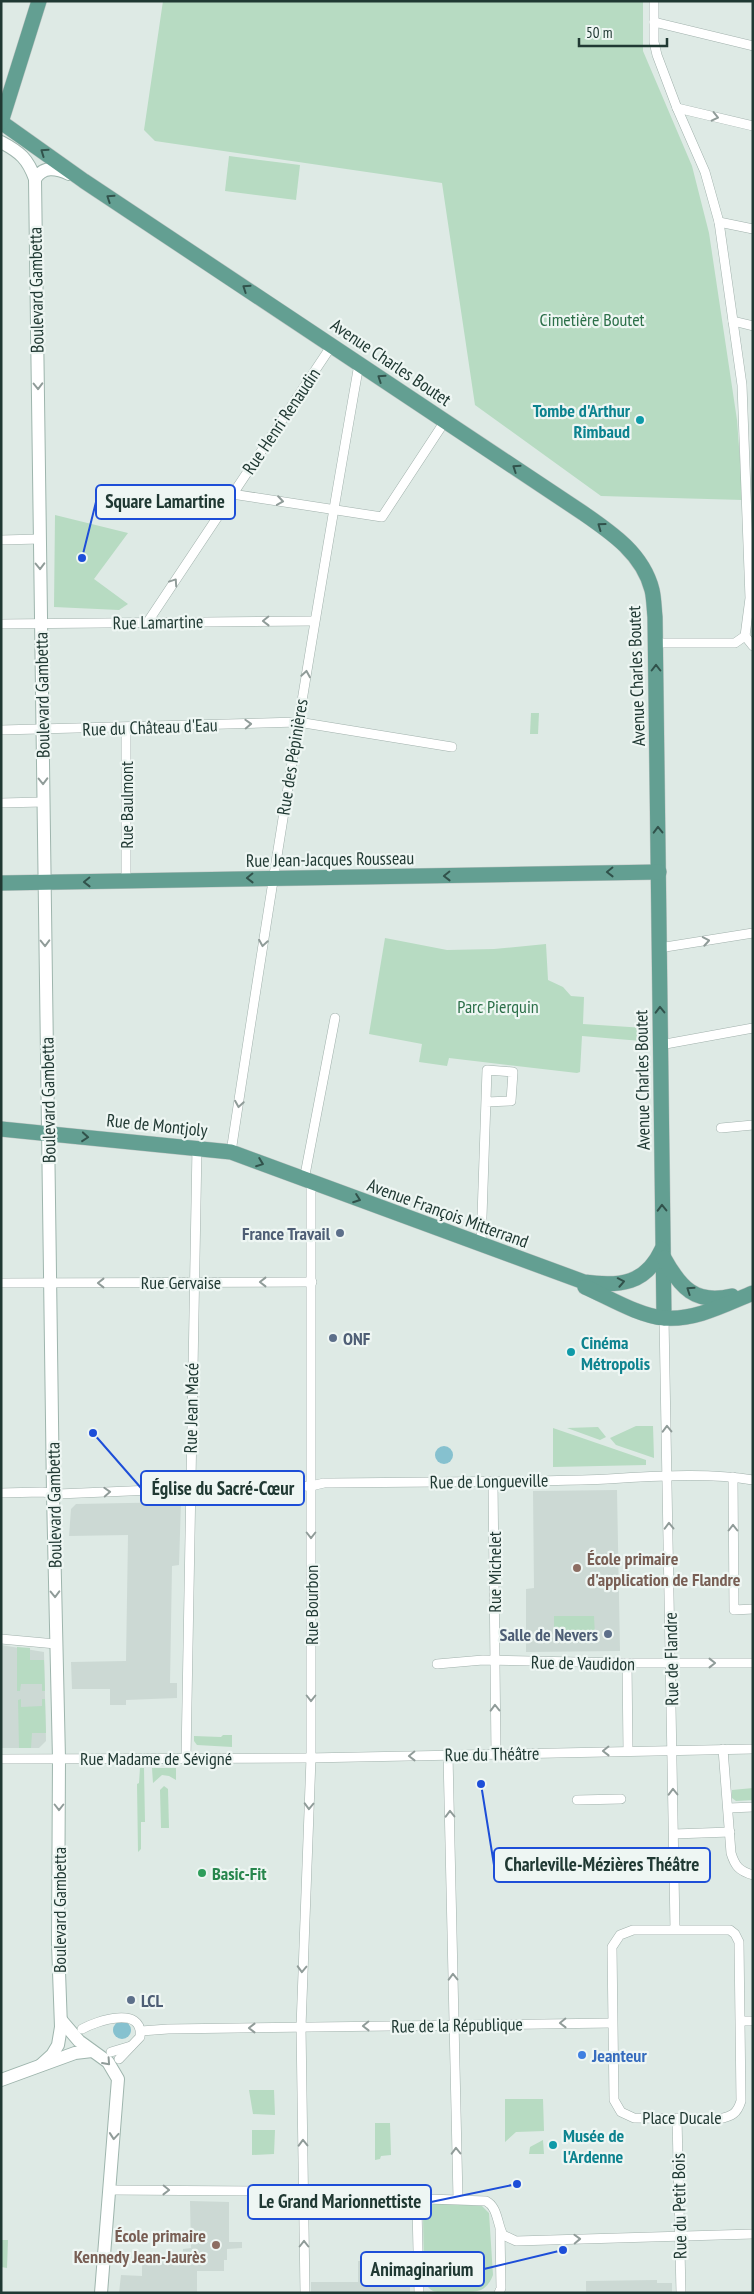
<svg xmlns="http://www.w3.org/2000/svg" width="754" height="2294" viewBox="0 0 754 2294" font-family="'PT Sans Narrow',sans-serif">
	<rect width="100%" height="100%" fill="#deeae5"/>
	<g fill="#ccd9d4">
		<polygon points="617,1490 620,1651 526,1652 526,1589 534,1588 533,1491"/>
		<polygon points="181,1502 179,1565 172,1566 170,1683 177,1683 177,1698 126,1700 126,1705 110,1705 110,1689 72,1689 71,1662 126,1661 128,1535 69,1536 71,1509 76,1504"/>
		<polygon points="1,1645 44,1652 46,1741 39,1748 1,1748"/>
		<polygon points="190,2201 229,2202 229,2242 242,2242 242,2248 227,2249 227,2260 224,2260 224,2271 197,2271 197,2293 119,2293 121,2275 142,2276 142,2261 183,2260 183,2249 191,2248"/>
		<polygon points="358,2261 370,2261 371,2266 395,2268 395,2280 410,2280 410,2293 311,2293 311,2282 358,2282"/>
		<polygon points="657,2280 657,2283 672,2283 672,2293 587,2293 586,2291 586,2281"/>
	</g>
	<g fill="#b7dbc2">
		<polygon points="163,1 643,1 643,51 692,166 709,233 737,420 743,500 601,496 475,405 442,183 155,141 144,130"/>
		<polygon points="229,156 300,165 296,200 225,191"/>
		<polygon points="55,515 128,533 94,579 128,604 119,610 54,607"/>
		<polygon points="531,713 539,713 538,734 530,734"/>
		<polygon points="385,938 447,950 494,949 546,944 548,980 563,987 571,996 584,997 583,1024 645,1028 645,1039 641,1041 582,1036 580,1072 577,1073 449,1058 447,1066 419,1062 422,1044 369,1034"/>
		<polygon points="636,1426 653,1426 654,1458 616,1445 610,1438"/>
		<polygon points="598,1427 606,1437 600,1440 567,1428"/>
		<polygon points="553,1428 646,1460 646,1465 553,1467"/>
		<polygon points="554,1616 594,1616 595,1636 554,1636"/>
		<polygon points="17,1647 30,1648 30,1660 44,1660 45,1691 42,1691 42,1684 21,1684 20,1691 17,1691"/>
		<polygon points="21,1699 21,1707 42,1706 42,1699 45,1699 46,1733 32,1733 31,1748 19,1748 18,1700"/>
		<polygon points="223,1735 232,1735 232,1747 197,1745 194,1741 194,1736 221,1737"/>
		<polygon points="140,1768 144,1768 145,1822 141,1822 141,1849 138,1852 137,1784 139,1783"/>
		<polygon points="152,1768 176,1768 176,1780 169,1776 162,1775 153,1783"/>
		<polygon points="164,1786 168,1789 169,1828 161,1828 160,1790"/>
		<polygon points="753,1788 753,1800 736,1801 732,1798 732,1790"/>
		<polygon points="249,2090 274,2090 275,2115 253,2114"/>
		<polygon points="505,2099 543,2099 544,2131 516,2132 505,2142"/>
		<polygon points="375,2123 390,2123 391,2155 381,2156 380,2159 375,2160"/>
		<polygon points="252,2130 275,2130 274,2154 252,2155"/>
		<polygon points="543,2140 544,2154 529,2154 530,2147"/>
		<path d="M436 2203 482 2206 489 2213 493 2275C491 2281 487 2287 481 2290 474 2293 439 2294 433 2291 427 2288 426 2283 424 2278L423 2214 430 2205Z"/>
		<polygon points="1,2240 8,2240 7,2268 1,2267"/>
	</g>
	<g fill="#86c1cf">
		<circle cx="444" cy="1455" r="9"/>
		<circle cx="122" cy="2030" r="9"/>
	</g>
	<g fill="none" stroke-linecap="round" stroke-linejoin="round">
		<defs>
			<g id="street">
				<polyline points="654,1 654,42 657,55 677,108 705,172 719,222 742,385 750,598 745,636"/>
				<polyline points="654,22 753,46"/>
				<polyline points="677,108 753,126"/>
				<polyline points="719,222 753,229"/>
				<polyline points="733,321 753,326"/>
				<polyline points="232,494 382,517 445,421"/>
				<polyline points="1,540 40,539"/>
				<polyline points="147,623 332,345"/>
				<polyline points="1,624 314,621"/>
				<polyline points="745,636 753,646"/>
				<polyline points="656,643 735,643 745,636"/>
				<polyline points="1,730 298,722 452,747"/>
				<polyline points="1,803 43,802"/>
				<polyline points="126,881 126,728"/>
				<polyline points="659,948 753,933"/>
				<polyline points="660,1045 753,1028"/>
				<polyline points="721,1128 753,1125"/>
				<path d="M231 1152C271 889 313 626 359 364"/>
				<polyline points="304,1180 335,1018"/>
				<polyline points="481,1246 487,1070 513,1072 511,1101 486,1102"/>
				<polyline points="1,1283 312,1282"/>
				<polyline points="664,1318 675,1929"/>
				<polyline points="733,1477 734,1610 753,1609"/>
				<polyline points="493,1482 496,1754"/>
				<path d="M1 1493 42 1492 58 1494 176 1489 311 1486 324 1483C410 1482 496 1482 582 1480 636 1478 700 1471 753 1480"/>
				<polyline points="1,1639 56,1644"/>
				<polyline points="627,1663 628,1751"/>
				<polyline points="437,1664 483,1660 622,1663 753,1663"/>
				<path d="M723 1749 731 1853C735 1866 739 1871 753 1875"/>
				<polyline points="448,1755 458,2199"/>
				<polyline points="186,1758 197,1147"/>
				<polyline points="1,1759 308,1758 753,1749"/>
				<polyline points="577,1800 621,1799"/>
				<polyline points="729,1808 753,1807"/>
				<polyline points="674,1834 730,1832"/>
				<path d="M633 1930H730L735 1934 739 1942 741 2101C737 2114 732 2116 719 2119L634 2118 621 2112 614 2100 612 1947 620 1935Z"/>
				<polyline points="741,2021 753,2021"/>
				<path d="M82 2029C96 2021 144 2005 140 2037L119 2059"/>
				<polyline points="141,2031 168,2029 612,2023"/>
				<polyline points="111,2052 131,2046"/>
				<polyline points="677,2118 681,2293"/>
				<path d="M109 2190 412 2192 428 2199 486 2201C498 2207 497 2224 503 2235L516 2241 753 2234"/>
				<polyline points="305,2293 301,2027 311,1758 311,1182"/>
				<polyline points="419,2293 417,2208 423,2196"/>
				<polyline points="499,2293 501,2288 500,2230"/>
			</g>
			<g id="secondary">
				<path d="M1 142C20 152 28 159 35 179L53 1493 59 1759 58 1944 61 2027 58 2045 52 2055 41 2065"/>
				<path d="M35 179C43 166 56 168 69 174"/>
				<polyline points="61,2020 79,2041 108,2062 118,2079 101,2293"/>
				<polyline points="1,2080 75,2053 92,2051"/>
			</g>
			<g id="primary">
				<path d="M1 122 84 181 583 513C612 533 643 554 652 590 654 598 654 608 655 617L664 1318"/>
				<polyline points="1,122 39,1"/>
				<polyline points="1,883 659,872"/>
				<path d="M1 1129 231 1152 584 1282C620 1287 646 1284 662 1249"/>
				<path d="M664 1258C680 1287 695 1305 732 1296"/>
				<path d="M585 1287C608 1297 639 1316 664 1318 694 1321 726 1304 753 1293"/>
			</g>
		</defs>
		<use href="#street" stroke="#a1b1ac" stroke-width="10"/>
		<use href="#secondary" stroke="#9eb5ad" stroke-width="14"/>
		<use href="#primary" stroke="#bcc4c2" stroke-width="16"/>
		<use href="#street" stroke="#fff" stroke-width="9"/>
		<use href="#secondary" stroke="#fff" stroke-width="12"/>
		<use href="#primary" stroke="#639f92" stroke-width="15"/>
	</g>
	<defs><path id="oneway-chevron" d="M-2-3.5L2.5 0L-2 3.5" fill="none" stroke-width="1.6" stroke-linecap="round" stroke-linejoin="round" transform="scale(1.25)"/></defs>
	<g stroke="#909c99">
		<use href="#oneway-chevron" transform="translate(715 117) rotate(13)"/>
		<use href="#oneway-chevron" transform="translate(38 386) rotate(89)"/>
		<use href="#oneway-chevron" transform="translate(280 501) rotate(8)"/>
		<use href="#oneway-chevron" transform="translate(40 566) rotate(89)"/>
		<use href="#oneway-chevron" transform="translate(174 582) rotate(-56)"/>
		<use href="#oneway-chevron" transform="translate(266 621) rotate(179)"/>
		<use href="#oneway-chevron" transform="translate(306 674) rotate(-81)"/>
		<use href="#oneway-chevron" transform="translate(248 724) rotate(-2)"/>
		<use href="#oneway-chevron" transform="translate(43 781) rotate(89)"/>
		<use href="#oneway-chevron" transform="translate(706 941) rotate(-10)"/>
		<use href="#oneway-chevron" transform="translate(45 943) rotate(89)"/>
		<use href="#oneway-chevron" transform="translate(263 943) rotate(99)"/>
		<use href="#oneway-chevron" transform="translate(239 1104) rotate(99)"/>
		<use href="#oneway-chevron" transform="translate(263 1282) rotate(180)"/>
		<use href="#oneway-chevron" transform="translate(101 1283) rotate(180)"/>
		<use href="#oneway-chevron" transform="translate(667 1429) rotate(-91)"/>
		<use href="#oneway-chevron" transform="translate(107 1492) rotate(-3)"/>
		<use href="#oneway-chevron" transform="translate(669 1526) rotate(-91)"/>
		<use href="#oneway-chevron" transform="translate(733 1528) rotate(-90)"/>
		<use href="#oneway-chevron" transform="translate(311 1535) rotate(90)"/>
		<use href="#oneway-chevron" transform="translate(55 1594) rotate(89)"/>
		<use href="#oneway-chevron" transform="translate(712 1663)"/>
		<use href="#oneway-chevron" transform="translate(311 1698) rotate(90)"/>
		<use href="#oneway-chevron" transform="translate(495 1708) rotate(-91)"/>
		<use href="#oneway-chevron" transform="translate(606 1751) rotate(179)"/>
		<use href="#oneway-chevron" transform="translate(412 1756) rotate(179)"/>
		<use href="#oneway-chevron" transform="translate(673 1792) rotate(-91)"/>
		<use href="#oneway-chevron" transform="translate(309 1806) rotate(92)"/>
		<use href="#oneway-chevron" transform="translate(59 1807) rotate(90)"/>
		<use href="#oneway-chevron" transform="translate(450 1814) rotate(-91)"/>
		<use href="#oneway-chevron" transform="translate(302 1969) rotate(92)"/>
		<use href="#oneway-chevron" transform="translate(453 1977) rotate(-91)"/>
		<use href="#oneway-chevron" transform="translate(563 2023) rotate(179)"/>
		<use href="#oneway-chevron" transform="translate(366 2026) rotate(179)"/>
		<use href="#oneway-chevron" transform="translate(252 2028) rotate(180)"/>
		<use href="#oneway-chevron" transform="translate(107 2062) rotate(48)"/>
		<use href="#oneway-chevron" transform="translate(114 2136) rotate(95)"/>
		<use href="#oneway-chevron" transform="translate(303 2143) rotate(-91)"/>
		<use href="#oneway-chevron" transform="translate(456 2151) rotate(-91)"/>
		<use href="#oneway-chevron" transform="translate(166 2190) rotate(1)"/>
		<use href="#oneway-chevron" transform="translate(577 2239) rotate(-2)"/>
		<use href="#oneway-chevron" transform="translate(304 2244) rotate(-90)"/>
	</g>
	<g stroke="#31524b">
		<use href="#oneway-chevron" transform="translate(44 152) rotate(-145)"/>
		<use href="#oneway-chevron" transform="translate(110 198) rotate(-146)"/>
		<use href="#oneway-chevron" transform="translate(246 288) rotate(-146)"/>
		<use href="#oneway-chevron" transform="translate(381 378) rotate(-146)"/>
		<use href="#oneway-chevron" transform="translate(516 468) rotate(-146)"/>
		<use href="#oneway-chevron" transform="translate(601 526) rotate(-144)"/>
		<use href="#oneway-chevron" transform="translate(656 668) rotate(-90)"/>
		<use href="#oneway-chevron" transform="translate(658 830) rotate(-91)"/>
		<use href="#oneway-chevron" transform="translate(610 872) rotate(179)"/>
		<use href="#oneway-chevron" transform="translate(447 876) rotate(179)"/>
		<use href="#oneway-chevron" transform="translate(250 878) rotate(179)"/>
		<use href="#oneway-chevron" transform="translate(87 882) rotate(179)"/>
		<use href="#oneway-chevron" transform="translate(660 1010) rotate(-91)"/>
		<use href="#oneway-chevron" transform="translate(85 1137) rotate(5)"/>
		<use href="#oneway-chevron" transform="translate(260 1163) rotate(21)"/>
		<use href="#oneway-chevron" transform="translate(357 1199) rotate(20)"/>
		<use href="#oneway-chevron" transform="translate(662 1208) rotate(-91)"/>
		<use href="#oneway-chevron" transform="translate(621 1282) rotate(-11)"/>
		<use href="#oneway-chevron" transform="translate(690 1290) rotate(-146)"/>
	</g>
	<g fill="#0f9aa8" stroke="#eef6f3" stroke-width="2">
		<circle cx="640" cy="420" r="5"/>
		<circle cx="571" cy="1352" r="5"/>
		<circle cx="553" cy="2145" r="5"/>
	</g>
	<g fill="#5c6f8a" stroke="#eef6f3" stroke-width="2">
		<circle cx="340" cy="1233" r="5"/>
		<circle cx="333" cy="1338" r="5"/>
		<circle cx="608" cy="1634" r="5"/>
		<circle cx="131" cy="2000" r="5"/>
	</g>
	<g fill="#8d6e63" stroke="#eef6f3" stroke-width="2">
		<circle cx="577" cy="1568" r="5"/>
		<circle cx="216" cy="2245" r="5"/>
	</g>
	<circle fill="#2e9e5b" stroke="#eef6f3" stroke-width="2" cx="202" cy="1873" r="5"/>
	<circle fill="#3f7fe0" stroke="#eef6f3" stroke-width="2" cx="582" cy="2055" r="5"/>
	<g text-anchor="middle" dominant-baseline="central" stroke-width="4.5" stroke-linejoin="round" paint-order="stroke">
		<g font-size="18" fill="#203933" stroke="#eef6f3">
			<text transform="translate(36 290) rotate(-91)">Boulevard Gambetta</text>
			<text transform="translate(391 362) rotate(34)">Avenue Charles Boutet</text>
			<text transform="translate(281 421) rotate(-56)">Rue Henri Renaudin</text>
			<text transform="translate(158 622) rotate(-1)">Rue Lamartine</text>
			<text transform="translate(636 676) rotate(-92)">Avenue Charles Boutet</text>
			<text transform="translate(42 695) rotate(-91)">Boulevard Gambetta</text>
			<text transform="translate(150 727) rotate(-2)">Rue du Château d'Eau</text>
			<text transform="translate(292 757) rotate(-81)">Rue des Pépinières</text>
			<text transform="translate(126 805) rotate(-90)">Rue Baulmont</text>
			<text transform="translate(330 859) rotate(-1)">Rue Jean-Jacques Rousseau</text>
			<text transform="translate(642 1080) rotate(-91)">Avenue Charles Boutet</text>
			<text transform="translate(48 1100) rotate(-91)">Boulevard Gambetta</text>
			<text transform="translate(157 1125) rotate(6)">Rue de Montjoly</text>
			<text transform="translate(448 1213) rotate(20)">Avenue François Mitterrand</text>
			<text x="181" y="1282">Rue Gervaise</text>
			<text transform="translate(191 1408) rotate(-89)">Rue Jean Macé</text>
			<text transform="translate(489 1481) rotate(-1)">Rue de Longueville</text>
			<text transform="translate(54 1505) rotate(-91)">Boulevard Gambetta</text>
			<text transform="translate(494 1572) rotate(-90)">Rue Michelet</text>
			<text transform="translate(311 1605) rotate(-90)">Rue Bourbon</text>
			<text transform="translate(671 1659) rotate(-91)">Rue de Flandre</text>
			<text transform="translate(583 1663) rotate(1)">Rue de Vaudidon</text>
			<text transform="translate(492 1754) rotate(-1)">Rue du Théâtre</text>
			<text x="156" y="1758">Rue Madame de Sévigné</text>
			<text transform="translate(59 1910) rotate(-90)">Boulevard Gambetta</text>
			<text transform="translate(457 2025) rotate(-1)">Rue de la République</text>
			<text x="682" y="2117">Place Ducale</text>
			<text transform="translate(679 2206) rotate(-91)">Rue du Petit Bois</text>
		</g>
		<g font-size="18" fill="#2b6f48" stroke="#eef6f3">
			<text x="592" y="319">Cimetière Boutet</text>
			<text x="498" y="1006">Parc Pierquin</text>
		</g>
		<g font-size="18" font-weight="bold" fill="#0d838f" stroke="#eef6f3" text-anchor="start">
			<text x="630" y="410" text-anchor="end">Tombe d'Arthur<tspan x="630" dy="21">Rimbaud</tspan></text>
			<text x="581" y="1342">Cinéma<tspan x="581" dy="21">Métropolis</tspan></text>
			<text x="563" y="2135">Musée de<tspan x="563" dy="21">l'Ardenne</tspan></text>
		</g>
		<g font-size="18" font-weight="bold" fill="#4e5e75" stroke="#eef6f3" text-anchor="end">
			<text x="330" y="1233">France Travail</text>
			<text x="343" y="1338" text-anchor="start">ONF</text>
			<text x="598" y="1634">Salle de Nevers</text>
			<text x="141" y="2000" text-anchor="start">LCL</text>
		</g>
		<g font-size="18" font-weight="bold" fill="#785e54" stroke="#eef6f3" text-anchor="start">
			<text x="587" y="1558">École primaire<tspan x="587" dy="21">d'application de Flandre</tspan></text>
			<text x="206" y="2235" text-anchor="end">École primaire<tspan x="206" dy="21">Kennedy Jean-Jaurès</tspan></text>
		</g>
		<g font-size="18" font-weight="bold" fill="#27864d" stroke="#eef6f3" text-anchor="start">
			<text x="212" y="1873">Basic-Fit</text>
		</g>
		<g font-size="18" font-weight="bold" fill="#366cbe" stroke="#eef6f3" text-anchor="start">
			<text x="592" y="2055">Jeanteur</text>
		</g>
	</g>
	<path fill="none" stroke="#1d4ed8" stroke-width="2" d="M82 558L96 502M93 1433L141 1488M481 1784L494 1865M517 2184L431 2202M563 2250L484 2269"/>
	<g fill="#1d4ed8" stroke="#eef6f3" stroke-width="2">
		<circle cx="82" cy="558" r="5"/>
		<circle cx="93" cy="1433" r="5"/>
		<circle cx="481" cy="1784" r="5"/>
		<circle cx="517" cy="2184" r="5"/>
		<circle cx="563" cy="2250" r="5"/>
	</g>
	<g fill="#eef6f3" stroke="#1d4ed8" stroke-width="2">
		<rect x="96" y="485" width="139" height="34" rx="5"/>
		<rect x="141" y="1471" width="163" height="34" rx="5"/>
		<rect x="494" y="1848" width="216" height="34" rx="5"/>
		<rect x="248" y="2185" width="183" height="34" rx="5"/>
		<rect x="361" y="2252" width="123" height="34" rx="5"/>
	</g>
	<g font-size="19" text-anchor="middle" font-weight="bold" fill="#203933">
		<text x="165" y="508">Square Lamartine</text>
		<text x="223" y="1495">Église du Sacré-Cœur</text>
		<text x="602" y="1871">Charleville-Mézières Théâtre</text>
		<text x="340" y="2208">Le Grand Marionnettiste</text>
		<text x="422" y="2276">Animaginarium</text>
	</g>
	<rect width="754" height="2294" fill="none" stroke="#203933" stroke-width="5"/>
	<path d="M579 38v8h88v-8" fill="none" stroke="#203933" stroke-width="2.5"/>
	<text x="586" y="38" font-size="15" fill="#203933" stroke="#eef6f3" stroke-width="4" paint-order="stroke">50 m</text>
</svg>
